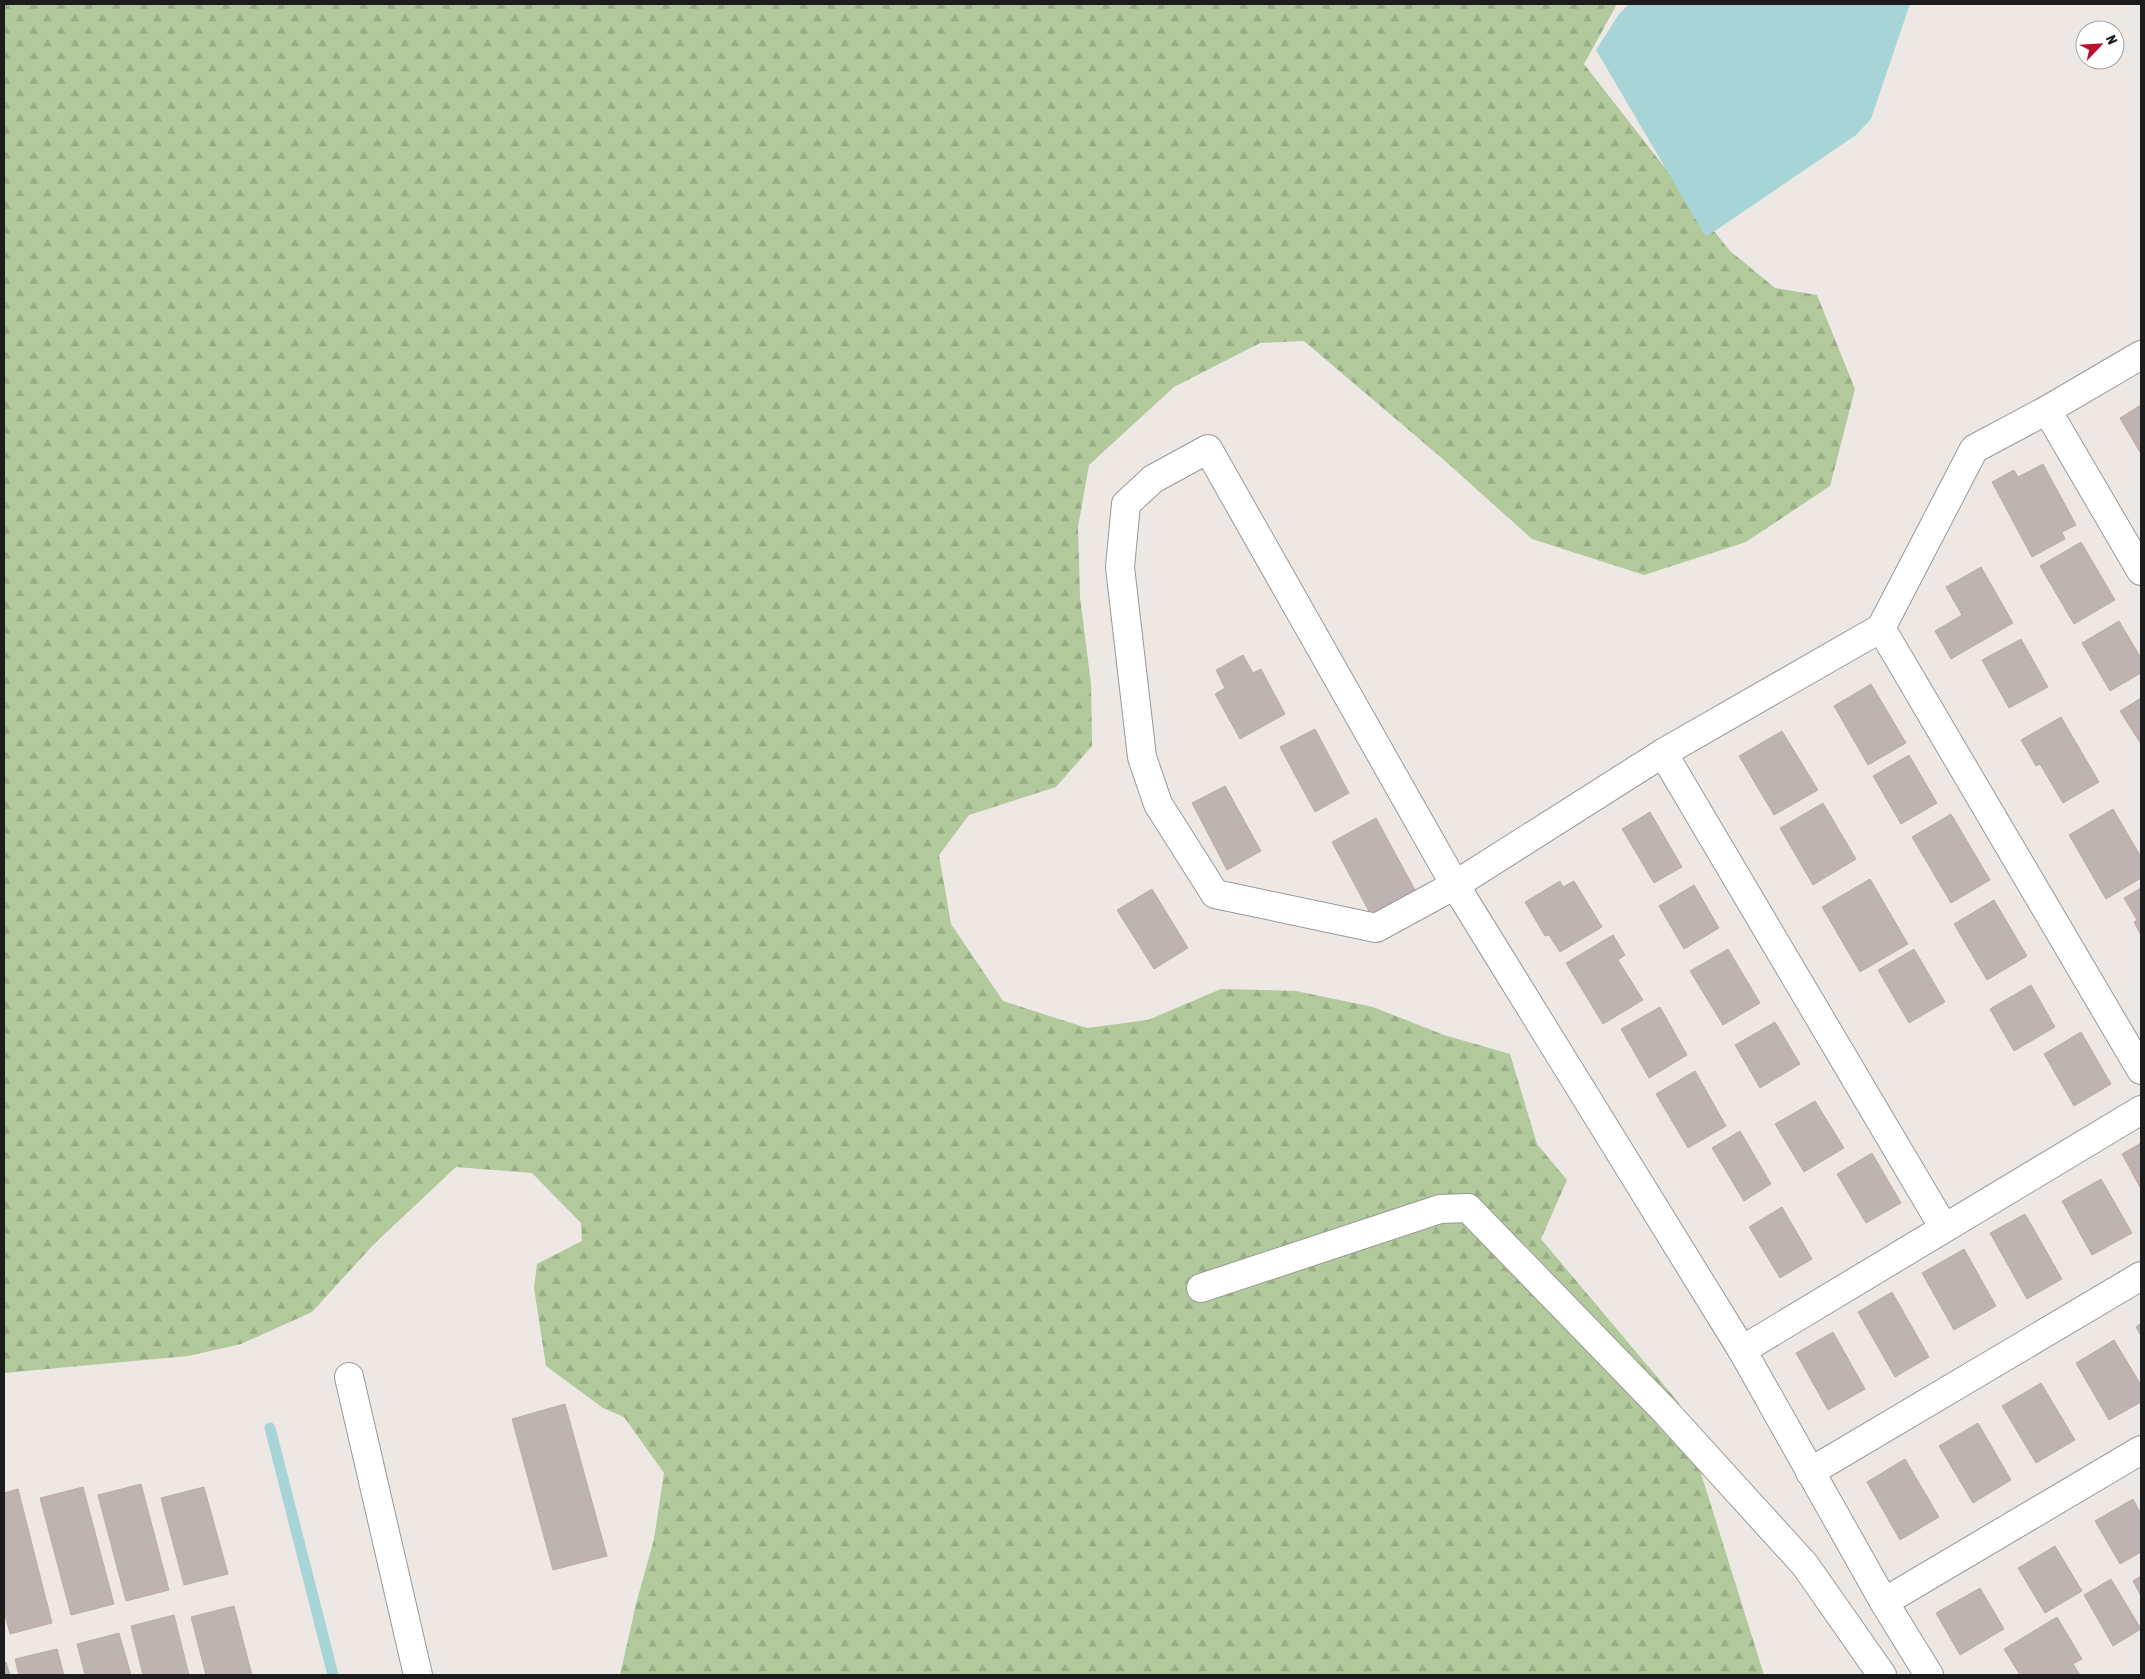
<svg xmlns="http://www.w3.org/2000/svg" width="2145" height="1679" viewBox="0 0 2145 1679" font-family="'Asap Condensed',sans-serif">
	<defs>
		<pattern id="forest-firs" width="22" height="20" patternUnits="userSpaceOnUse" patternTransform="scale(1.25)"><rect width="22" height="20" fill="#b1c99b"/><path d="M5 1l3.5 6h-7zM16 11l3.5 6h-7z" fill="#98ac85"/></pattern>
	</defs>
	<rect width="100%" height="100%" fill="#ede8e3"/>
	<polygon fill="url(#forest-firs)" points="4,4 1617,4 1584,64 1729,250 1775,288 1817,295 1855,389 1830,486 1746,542 1644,575 1532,539 1444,460 1304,341 1260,343 1174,387 1089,465 1078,527 1080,597 1091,684 1092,746 1056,787 969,815 939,855 951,924 1003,1001 1087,1028 1148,1020 1221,989 1296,991 1373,1007 1444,1035 1510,1054 1537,1144 1567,1180 1541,1239 1679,1403 1764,1675 620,1675 636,1604 654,1539 664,1473 624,1417 603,1408 546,1366 534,1288 537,1264 582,1241 581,1223 532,1173 456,1167 375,1243 312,1312 241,1344 188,1356 4,1373"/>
	<polygon fill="#a7d5d7" points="1629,4 1910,4 1871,119 1856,135 1706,237 1596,50 1619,14"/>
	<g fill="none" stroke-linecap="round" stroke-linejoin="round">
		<polyline stroke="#a7d5d7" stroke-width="11" points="270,1428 333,1675"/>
	</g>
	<g fill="#bdb3b0" stroke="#bdaca7">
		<polygon points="2141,405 2141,454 2120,418"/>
		<polygon points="2043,464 2076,525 2062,532 2065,539 2032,557 1992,482 2014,470 2018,477"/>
		<polygon points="2081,542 2115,600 2074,624 2040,566"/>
		<polygon points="1981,567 2013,623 1951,659 1935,631 1962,615 1946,587"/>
		<polygon points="2119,621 2141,658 2141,673 2110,691 2082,643"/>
		<polygon points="2021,639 2048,687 2009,708 1982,660"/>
		<polygon points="1243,655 1253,673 1261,669 1285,714 1240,739 1215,694 1225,688 1216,670"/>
		<polygon points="1871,684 1906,743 1868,765 1834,706"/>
		<polygon points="2141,698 2141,744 2120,711"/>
		<polygon points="2061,717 2099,782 2063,803 2040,764 2036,766 2021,740"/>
		<polygon points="1315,729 1349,793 1315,812 1280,747"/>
		<polygon points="1782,731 1818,790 1774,815 1739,756"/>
		<polygon points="1909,755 1937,803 1901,824 1873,776"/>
		<polygon points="1225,786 1261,851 1227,870 1192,803"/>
		<polygon points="1823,803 1856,859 1813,885 1780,828"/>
		<polygon points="2113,809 2141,857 2141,878 2106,899 2069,835"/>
		<polygon points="1650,812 1682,867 1654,883 1622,829"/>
		<polygon points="1951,814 1990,880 1951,903 1912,837"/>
		<polygon points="1376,818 1415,890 1371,915 1332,842"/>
		<polygon points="1870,879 1908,944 1860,972 1822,907"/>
		<polygon points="1560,881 1563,887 1574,881 1602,927 1560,952 1549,935 1545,936 1525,902"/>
		<polygon points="1694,885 1719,928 1684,949 1659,906"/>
		<polygon points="2141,888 2141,935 2134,922 2137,920 2124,898"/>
		<polygon points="1152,889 1188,948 1154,969 1117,910"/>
		<polygon points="1994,900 2027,956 1987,980 1954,924"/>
		<polygon points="1613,935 1625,955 1618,960 1643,1000 1603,1024 1566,963"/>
		<polygon points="1728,949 1760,1003 1723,1025 1690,971"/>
		<polygon points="1914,949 1945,1002 1909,1023 1878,970"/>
		<polygon points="2031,985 2055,1027 2014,1051 1990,1009"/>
		<polygon points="1660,1007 1687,1055 1649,1078 1621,1029"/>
		<polygon points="1775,1022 1800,1064 1760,1088 1735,1045"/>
		<polygon points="2081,1032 2111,1084 2074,1106 2044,1054"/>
		<polygon points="1695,1071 1726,1126 1688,1148 1656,1094"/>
		<polygon points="1815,1101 1844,1148 1804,1172 1775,1124"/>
		<polygon points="1740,1131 1771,1184 1744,1201 1712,1148"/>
		<polygon points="2141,1143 2141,1189 2122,1154"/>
		<polygon points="1872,1153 1901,1203 1866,1223 1837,1174"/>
		<polygon points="2101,1179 2132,1233 2092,1255 2062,1201"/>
		<polygon points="1782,1207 1812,1259 1780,1278 1749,1227"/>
		<polygon points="2025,1214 2062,1279 2027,1299 1990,1233"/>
		<polygon points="1964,1249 1996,1306 1954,1330 1922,1273"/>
		<polygon points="1892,1292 1929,1357 1895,1377 1858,1312"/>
		<polygon points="2141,1323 2141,1336 2136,1327"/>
		<polygon points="1833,1332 1865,1389 1828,1410 1796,1353"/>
		<polygon points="2114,1340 2141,1385 2141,1402 2109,1420 2076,1363"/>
		<polygon points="2041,1383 2075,1440 2036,1463 2002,1406"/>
		<polygon points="565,1404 607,1556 553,1570 512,1419"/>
		<polygon points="1978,1423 2011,1480 1973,1503 1939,1446"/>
		<polygon points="1905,1459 1939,1517 1900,1540 1867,1482"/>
		<polygon points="141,1484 169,1590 126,1601 98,1495"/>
		<polygon points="83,1487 114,1604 71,1615 40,1498"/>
		<polygon points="204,1487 228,1574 184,1585 161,1498"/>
		<polygon points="18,1489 52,1623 10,1634 4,1611 4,1493"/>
		<polygon points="2133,1499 2141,1514 2141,1552 2120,1564 2095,1521"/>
		<polygon points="2055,1546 2082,1591 2045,1613 2018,1568"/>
		<polygon points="2141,1576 2141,1596 2133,1581"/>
		<polygon points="2111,1579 2141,1629 2113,1646 2084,1595"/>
		<polygon points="1980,1588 2004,1629 1960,1655 1936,1613"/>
		<polygon points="234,1606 252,1675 206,1675 191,1617"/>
		<polygon points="174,1615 189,1675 143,1675 131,1626"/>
		<polygon points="2057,1617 2082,1659 2073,1664 2080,1675 2020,1675 2004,1649"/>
		<polygon points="119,1633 131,1675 85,1675 77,1644"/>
		<polygon points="57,1649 64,1675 19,1675 15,1659"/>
		<polygon points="6,1662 10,1675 4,1675 4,1663"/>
	</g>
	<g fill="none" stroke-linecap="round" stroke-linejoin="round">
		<defs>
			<g id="minor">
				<polyline points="2141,355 2047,410 2141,571"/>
				<polyline points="1881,628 2141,1070"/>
				<polyline points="1663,753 1944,1228"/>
				<polyline points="1201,1288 1440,1209 1468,1208 1665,1411 1805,1565 1882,1675"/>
				<polyline points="1742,1350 2141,1110"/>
				<polyline points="349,1377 418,1675"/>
				<polyline points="1810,1472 2141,1276"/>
				<polyline points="1884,1602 2141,1450"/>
				<polyline points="1929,1675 1884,1602 1742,1350 1455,885 1208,449 1153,479 1126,504 1120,567 1142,757 1158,804 1215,894 1376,928 1455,885 1663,753 1881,628 1974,449 2047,410"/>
			</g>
		</defs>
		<use href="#minor" stroke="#999" stroke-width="30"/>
		<use href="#minor" stroke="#fff" stroke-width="28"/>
	</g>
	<rect width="2145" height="1679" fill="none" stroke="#1c1c1c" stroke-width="10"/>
	<g transform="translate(2100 45) rotate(65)"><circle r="24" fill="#ffffff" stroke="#a4a4a4"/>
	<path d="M0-4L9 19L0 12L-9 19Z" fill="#b8112f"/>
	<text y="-8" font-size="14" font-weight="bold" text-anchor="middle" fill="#1c1c1c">N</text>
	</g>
</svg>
